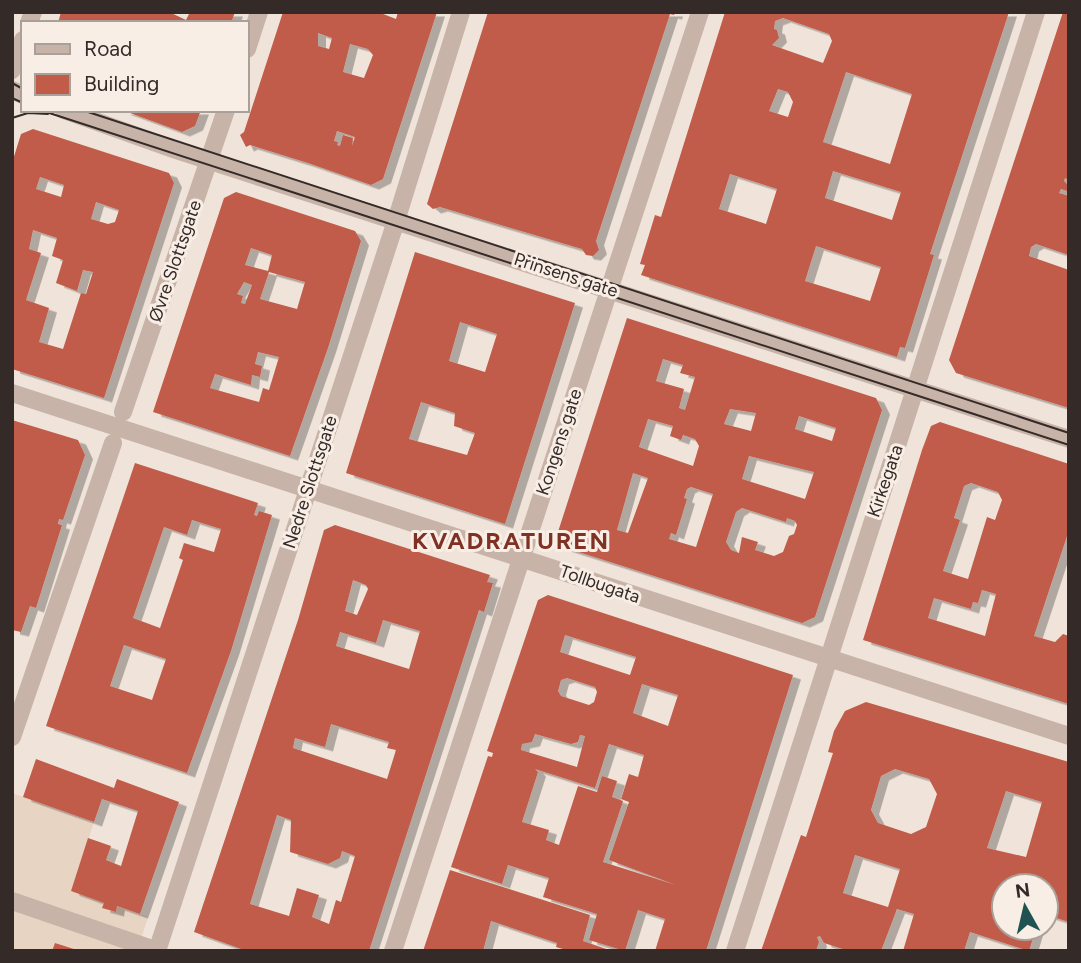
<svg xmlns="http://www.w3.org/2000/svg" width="1081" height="963" viewBox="0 0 1081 963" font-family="Figtree,sans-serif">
	<defs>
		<filter id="shadow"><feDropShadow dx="8" dy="4.5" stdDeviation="0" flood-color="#0004"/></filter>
	</defs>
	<rect width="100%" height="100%" fill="#f0e4da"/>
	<polygon fill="#e7d4c2" points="12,793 94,822 71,891 104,903 103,908 115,912 117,906 148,917 137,951 79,951 55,943 52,951 12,951"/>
	<g fill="#c05c48" fill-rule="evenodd" filter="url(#shadow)">
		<polygon points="61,12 169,12 186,20 190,12 235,12 231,23 58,23"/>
		<path d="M283 12H378L396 19 398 12H437L383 179 371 185 308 163 250 145 246 147 240 135 244 132ZM318 33 332 38 329 49 318 46ZM350 44 368 49 373 55 364 78 343 72ZM337 131 355 137 352 146 353 138 343 135 340 146 337 145 338 142 334 141Z"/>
		<polygon points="488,12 675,12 674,15 670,14 596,241 599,250 593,256 586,255 582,249 440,207 433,209 427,204"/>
		<path d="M725 12H1009L930 254 934 255 905 348 900 347 897 357 641 275 645 265 640 264 655 215 661 217ZM783 18 829 34 832 41 823 63 772 45 779 38 777 30 774 29 775 21ZM846 72 912 94 890 164 823 142ZM778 89 788 92 793 102 788 117 769 111ZM833 171 901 192 892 220 825 198ZM730 174 777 189 766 224 719 209ZM816 246 881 267 870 301 805 281Z"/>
		<polygon points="1063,12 1069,12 1069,180 1065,178 1064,181 1069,186 1067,191 1061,189 1059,193 1069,196 1069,255 1036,244 1031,247 1029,256 1069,270 1069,408 956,373 949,360"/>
		<polygon points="122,110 201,110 195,126 182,132"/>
		<path d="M33 129 169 173 174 183 104 398 12 369V163L21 134ZM40 177 64 185 61 197 36 189ZM96 202 119 210 115 222 108 224 91 219ZM33 230 57 238 52 256 63 260 56 283 77 291 83 270 93 272 86 294 81 293 63 349 39 342 49 308 26 300 41 253 29 249Z"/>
		<path d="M236 192 355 231 361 241 328 348 290 456 153 412 224 198ZM251 248 272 255 268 271 245 265ZM269 272 305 282 297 309 260 299ZM244 282 252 285 245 304 241 303 243 296 237 294ZM258 352 279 357 269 390 263 388 259 402 210 388 215 374 251 385 252 375 260 377 262 366 255 364Z"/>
		<path d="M415 252 575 303 505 524 346 473ZM460 322 497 334 485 372 449 361ZM421 402 455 413 454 426 475 433 467 455 409 439Z"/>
		<path d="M627 318 876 398 882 410 815 617 802 623 563 547 557 535ZM663 359 683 365 680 373 695 377 685 410 679 408 684 389 656 381ZM730 409 756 413 751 431 724 424ZM799 416 836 428 832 441 795 429ZM648 419 673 426 670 436 681 440 683 435 695 439 699 446 693 466 639 447ZM749 456 814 472 805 499 742 479ZM633 473 648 478 628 533 617 530ZM691 487 713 494 696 547 669 539 671 533 676 535 687 499 684 498 687 489ZM742 508 786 522 787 518 795 521 797 525 794 534 789 536 783 552 774 556 755 550 758 542 742 537 739 553 731 550 726 542 736 512Z"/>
		<polygon points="12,420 78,440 85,455 63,520 59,519 58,524 62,525 36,608 30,606 21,632 12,630"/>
		<path d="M940 422 1069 464V530L1034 636 1055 642 1063 634 1069 636V704L863 640 922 450 931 426ZM971 483 998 492 1002 500 995 520 987 517 968 579 943 571 960 520 954 518 964 486ZM982 590 996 594 985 636 928 618 934 598 971 609 973 602 978 603Z"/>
		<path d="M135 463 258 503 254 515 257 516 259 511 272 515 231 651 187 773 46 726ZM192 520 221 529 214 552 184 543 179 558 183 560 160 628 133 618 164 527 187 535ZM124 645 166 659 152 700 110 686Z"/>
		<path d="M335 525 490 575 487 582 493 583 484 612 479 610 369 951 244 950 194 932 298 620 324 530ZM353 580 366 585 368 589 357 615 345 611ZM383 620 420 631 409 669 336 646 340 632 376 643ZM331 724 389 742 387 748 396 750 387 779 293 748 295 738 325 747ZM277 815 291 820 290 852 328 864 340 858 342 851 355 856 341 902 336 900 329 924 312 917 319 895 297 888 289 916 250 904Z"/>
		<path d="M548 595 793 675 706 951H655L665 919 638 910 625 951 589 940 597 914 543 897 549 878 508 865 502 884 451 867 488 756 492 757 493 753 487 751 538 600ZM565 635 636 657 630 675 560 652ZM567 678 595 687 597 692 594 702 589 705 561 696 558 691 561 680ZM642 684 678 695 668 726 633 713ZM535 734 571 744 578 742 580 735 585 736 577 767 521 750 522 744 532 742ZM609 744 644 755 638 777 629 774 621 799 629 802 609 860 676 885 603 862 623 801 612 797 617 781 602 776 597 792 578 786 559 845 546 840 549 830 522 822 538 772 535 769 595 788Z"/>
		<path d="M866 702 1069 762V922L1047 915 1051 903 1046 902V886H1004V928H1036L1029 951 970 932 964 951H903L914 914 897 909 881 951H849L824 943 820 936 817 937 819 942 816 951H761L801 835 806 837 833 753 828 752 834 731 845 711ZM895 769 929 779 937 794 926 827 911 834 878 823 871 810 881 776ZM1006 791 1042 802 1026 857 987 848ZM855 855 900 869 888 907 843 893Z"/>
		<polygon points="36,759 114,788 117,779 179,802 140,914 117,906 116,912 102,908 104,903 71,891 88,838 111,846 106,860 121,866 138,811 102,799 94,822 23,797"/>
		<polygon points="450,870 590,915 583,941 612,951 570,951 556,947 557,943 491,921 483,951 423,951"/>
		<polygon points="55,943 77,950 77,951 52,951"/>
	</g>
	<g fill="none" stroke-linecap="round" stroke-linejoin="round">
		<g stroke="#c7b3a7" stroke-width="18">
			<polyline points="29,23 33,12"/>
			<polyline points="247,49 259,12"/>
			<polyline points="12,70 23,40"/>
			<polyline points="12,90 23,95"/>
			<polyline points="64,110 176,150 1069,439"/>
			<polyline points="12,393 1069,736"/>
			<polyline points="123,412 226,110"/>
			<polyline points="12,737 113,443"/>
			<polyline points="12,901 158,951"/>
			<polyline points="157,951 396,221 461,12"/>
			<polyline points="393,951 700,12"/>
			<polyline points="735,951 1036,12"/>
		</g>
		<g stroke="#342a27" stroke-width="2">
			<polyline points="12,83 23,89"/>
			<polyline points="12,98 23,103"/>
			<polyline points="40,110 1069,445"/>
			<polyline points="82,110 1069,433"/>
			<polyline points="12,118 28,113 48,114"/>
		</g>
	</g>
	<g text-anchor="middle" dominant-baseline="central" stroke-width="6" stroke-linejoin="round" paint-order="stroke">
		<g font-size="18" fill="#342a27" stroke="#f8eee6">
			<text transform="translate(175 261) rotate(-71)">Øvre Slottsgate</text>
			<text transform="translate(566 275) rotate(18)">Prinsens gate</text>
			<text transform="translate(559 442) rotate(-72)">Kongens gate</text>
			<text transform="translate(885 481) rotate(-71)">Kirkegata</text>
			<text transform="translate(310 482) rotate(-72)">Nedre Slottsgate</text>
			<text transform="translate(600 584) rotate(19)">Tollbugata</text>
		</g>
		<g font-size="24" font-weight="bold" letter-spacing="2" fill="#7f3224" stroke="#f8eee6">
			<text x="511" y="540">KVADRATUREN</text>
		</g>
	</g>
	<rect width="1081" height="963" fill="none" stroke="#342a27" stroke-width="28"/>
	<rect x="21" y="21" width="228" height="91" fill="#f8eee6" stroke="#aaa09a" stroke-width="2"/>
	<rect x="35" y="44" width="35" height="10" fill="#c7b3a7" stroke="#aaa09a" stroke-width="2"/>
	<text x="84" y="56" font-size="21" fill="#342a27">Road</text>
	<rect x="35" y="74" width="35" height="21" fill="#c05c48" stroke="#aaa09a" stroke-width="2"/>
	<text x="84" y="91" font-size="21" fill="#342a27">Building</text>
	<g transform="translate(1025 907) rotate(352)"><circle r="33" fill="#f8eee6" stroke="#aaa09a" stroke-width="2"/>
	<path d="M0-5L12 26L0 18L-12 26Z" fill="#1f5352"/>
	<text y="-10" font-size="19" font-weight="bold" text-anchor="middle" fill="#342a27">N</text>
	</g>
</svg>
